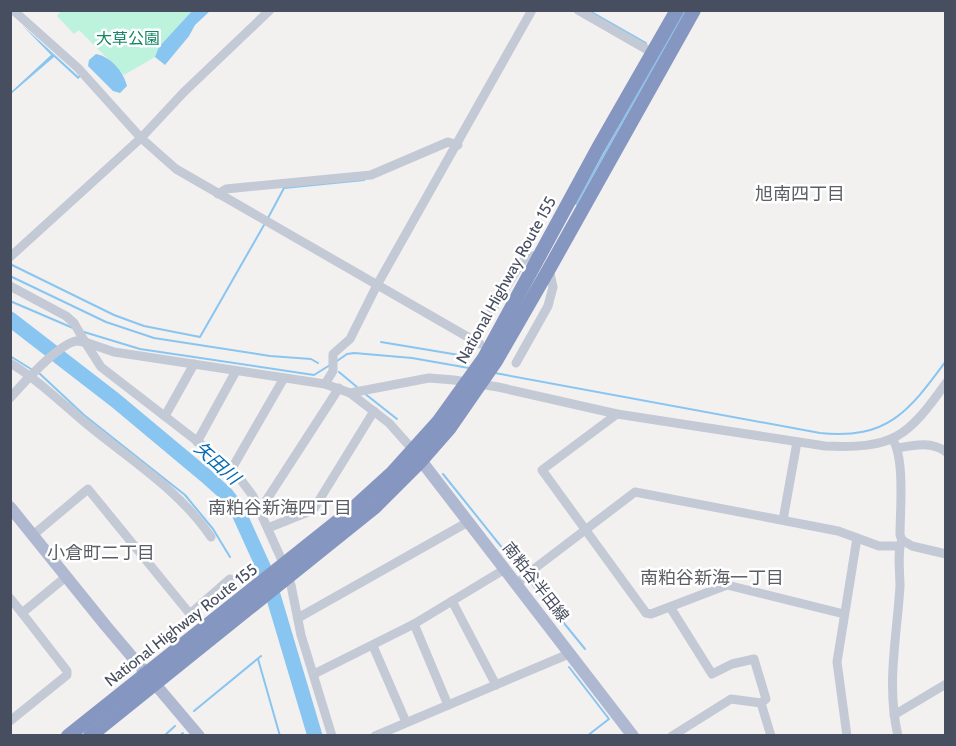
<svg xmlns="http://www.w3.org/2000/svg" width="956" height="746" viewBox="0 0 956 746" font-family="Cabin,'Noto Sans JP',sans-serif">
	<rect width="100%" height="100%" fill="#f3f0f0"/>
	<polygon fill="#bdf2dc" points="59,10 192,11 166,40 155,57 124,75 79,30 74,34 57,16 60,12"/>
	<g fill="#88c5f1">
		<polygon points="192,11 210,11 195,25 189,36 165,65 155,57 159,47"/>
		<polygon points="22,25 78,76 80,75 81,76 78,79 54,57 11,94 11,92 51,55"/>
		<path d="M96 54C111 57 123 71 127 86L120 93 113 91 88 66 89 60Z"/>
	</g>
	<g fill="none" stroke-linecap="round" stroke-linejoin="round">
		<g stroke="#88c5f1" stroke-width="2">
			<polyline points="588,10 646,43"/>
			<polyline points="576,204 685,10"/>
			<polyline points="268,218 284,188 364,180"/>
			<polyline points="10,264 114,315 144,326 200,337 264,225"/>
			<polyline points="10,276 106,322 154,338 270,356 311,359 318,363"/>
			<polyline points="10,301 73,328"/>
			<polyline points="84,332 140,349 314,375 330,365"/>
			<polyline points="381,342 465,356 466,354"/>
			<polyline points="10,356 31,369"/>
			<polyline points="337,361 347,354 354,353 412,358 469,368"/>
			<polyline points="339,372 357,387"/>
			<polyline points="39,373 84,415 185,495 213,529 230,557"/>
			<path d="M495 373 820 433C888 440 909 411 946 361"/>
			<polyline points="364,393 397,419"/>
			<polyline points="443,474 524,575"/>
			<polyline points="528,579 585,649"/>
			<polyline points="258,659 280,736"/>
			<polyline points="569,667 609,719 587,736"/>
			<polyline points="194,711 261,656"/>
			<polyline points="164,736 175,726"/>
			<polyline points="179,736 183,733"/>
		</g>
		<polyline stroke="#88c5f1" stroke-width="15" points="10,319 115,400 206,476 225,493 236,507 267,575 315,736"/>
		<g stroke="#c3c9d5" stroke-width="9">
			<polyline points="13,10 78,68 141,138 176,169 480,344"/>
			<polyline points="578,10 653,53"/>
			<polyline points="218,194 226,189 371,175 448,142 458,145"/>
			<polyline points="10,257 141,138 184,92 270,10"/>
			<path d="M10 286 66 316 74 323 85 342C82 342 79 341 76 341 59 344 22 384 10 398"/>
			<polyline points="474,340 521,263 527,257 539,255"/>
			<path d="M85 342 114 352 325 384 350 393 429 378 454 380 498 387 617 414 825 446C893 449 907 438 946 383"/>
			<polyline points="85,342 101,367 215,455 241,480 253,496 284,565 291,585 301,635 332,736"/>
			<path d="M10 363C37 379 58 400 82 420 127 458 178 488 211 537"/>
			<polyline points="516,363 548,306 553,287 549,269"/>
			<polyline points="325,384 333,371 333,354 350,339 377,285 532,10"/>
			<polyline points="350,393 389,423 413,450"/>
			<polyline points="617,414 542,470 646,613 651,614 727,585 844,614"/>
			<polyline points="165,416 194,364"/>
			<path d="M893 440C905 460 900 511 900 535L902 540C897 549 900 574 900 586 897 636 886 685 898 736"/>
			<polyline points="197,442 236,371"/>
			<path d="M898 448C914 445 932 441 946 452"/>
			<polyline points="231,470 284,378"/>
			<polyline points="260,510 339,388"/>
			<polyline points="783,520 797,442"/>
			<polyline points="268,528 313,510 374,411"/>
			<polyline points="33,535 88,489 190,614 230,579"/>
			<polyline points="902,540 912,546 946,554"/>
			<polyline points="517,584 530,572 635,492 838,531 879,546 899,546"/>
			<polyline points="10,598 22,613"/>
			<polyline points="452,601 496,685"/>
			<polyline points="670,607 712,674 732,664 754,659 766,699 761,703"/>
			<polyline points="298,618 468,522"/>
			<polyline points="414,624 448,705"/>
			<polyline points="373,646 406,722"/>
			<polyline points="314,674 414,624 505,569"/>
			<polyline points="894,715 946,684"/>
			<polyline points="10,721 67,675 67,671 22,613 67,576"/>
			<polyline points="375,736 564,656 569,652"/>
			<polyline points="672,736 731,699 761,703 771,736"/>
			<polyline points="847,736 837,662 857,538"/>
		</g>
		<g stroke="#aeb8d0" stroke-width="12">
			<polyline points="416,454 633,736"/>
			<polyline points="10,507 106,626 199,736"/>
		</g>
		<g stroke="#8596c1" stroke-width="14">
			<polyline points="68,736 348,513 392,473 438,422 484,358 598,148 677,10"/>
			<polyline points="90,736 375,507 421,461 449,429 496,361 549,269 694,10"/>
		</g>
	</g>
	<g text-anchor="middle" dominant-baseline="central" stroke-width="5" stroke-linejoin="round" paint-order="stroke">
		<g font-size="16" fill="#138563" stroke="#fff">
			<text x="128" y="38">大草公園</text>
		</g>
		<g font-size="16" fill="#474e5f" stroke="#fff">
			<text transform="translate(506 280) rotate(-61)">National Highway Route 155</text>
			<text transform="translate(536 582) rotate(52)">南粕谷半田線</text>
			<text transform="translate(181 625) rotate(-38)">National Highway Route 155</text>
		</g>
		<g font-size="18" fill="#5c5e65" stroke="#fff">
			<text x="800" y="194">旭南四丁目</text>
			<text x="280" y="508">南粕谷新海四丁目</text>
			<text x="101" y="553">小倉町二丁目</text>
			<text x="712" y="578">南粕谷新海一丁目</text>
		</g>
		<g font-size="18" font-style="italic" fill="#056bb3" stroke="#fff">
			<text transform="translate(217 463) rotate(42)">矢田川</text>
		</g>
	</g>
	<rect width="956" height="746" fill="none" stroke="#474e5f" stroke-width="24"/>
</svg>
